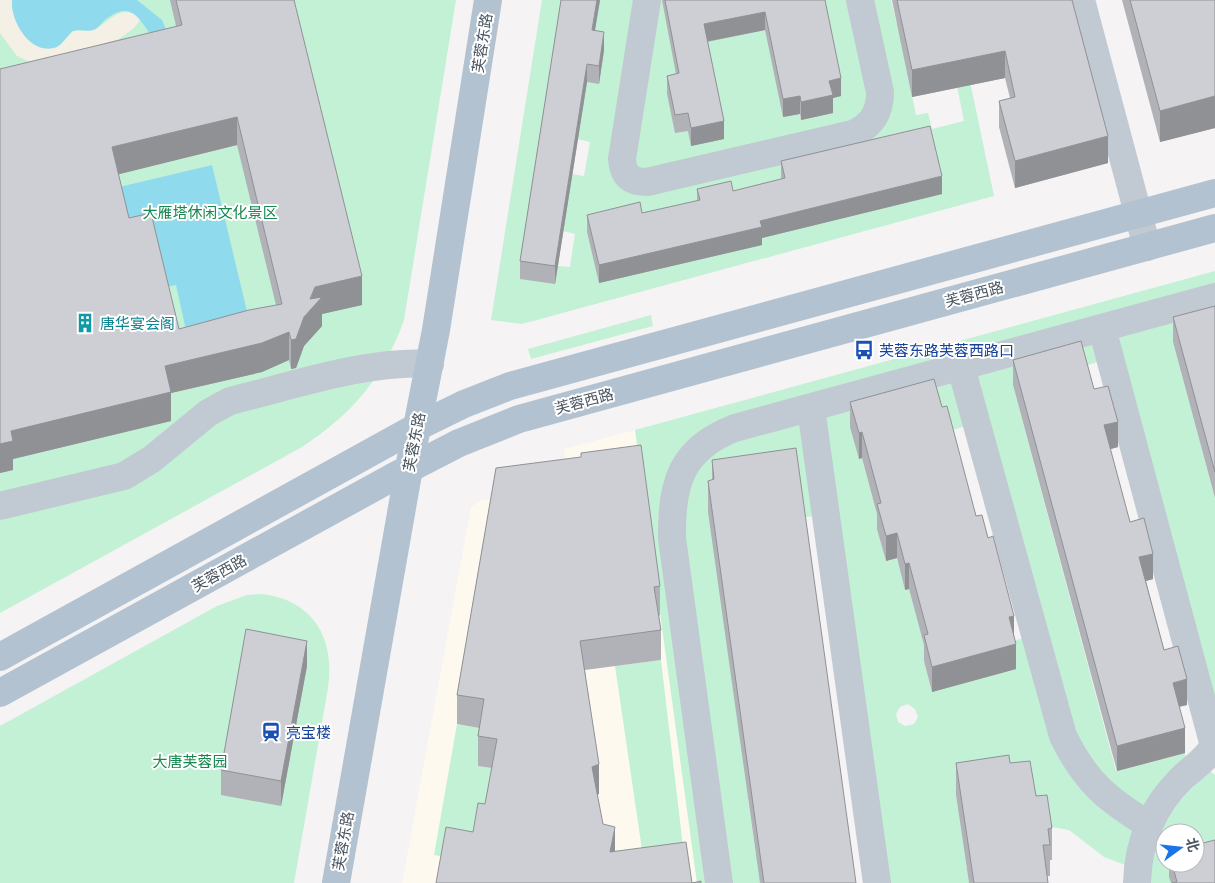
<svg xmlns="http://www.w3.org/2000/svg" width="1215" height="883" viewBox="0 0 1215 883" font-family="Arial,'Noto Sans SC',sans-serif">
	<rect width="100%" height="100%" fill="#f5f3f3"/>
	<polygon fill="#fdf9ef" points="635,430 697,883 402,883 471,507 481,500 569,488 564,449"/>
	<g fill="#c3f1d5" fill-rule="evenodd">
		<path d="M0 0H456L404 320C383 378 353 413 302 447L0 613Z"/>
		<path d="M542 0H637L616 178 869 138 870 0H891L897 25 953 0 994 196 522 324 491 320ZM950 51 964 121 932 129 928 113 916 115 908 76ZM577 139 590 142 584 176 572 174ZM781 179 870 211 785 196ZM532 203 563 231 575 234 570 267 558 266 520 278Z"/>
		<path d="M657 0H850L870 96 862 118 642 173 633 168ZM831 48 801 119 799 114 783 117Z"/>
		<polygon points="1215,271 1215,284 735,415 664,480 658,519 706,883 697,883 635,430"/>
		<polygon points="1215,311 1173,342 1215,498 1215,714 1112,339"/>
		<polygon points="651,315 653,326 531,359 528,349"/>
		<polygon points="1097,343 1102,361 1013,385 1116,771 1185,753 1186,758 1140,812 1077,748 972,377"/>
		<path d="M957 382 969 425 859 458H862L881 528 878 530 886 561 897 558 905 590 909 589 928 659 924 661 932 692 1009 642 1027 637 1037 677 1134 826 1125 865 1104 857 1069 830 1047 826 956 795 969 883H885L821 419ZM908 704 915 709 918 717 914 724 905 726 898 722 896 714 900 707Z"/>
		<path d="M806 423 819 515 801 518 748 799 755 848 766 883H733L684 532C683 444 736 441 806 423Z"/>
		<path d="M263 594C314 601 335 639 328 688L294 883H0V726L217 606 247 595Z"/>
		<polygon points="661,660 686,872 646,877 615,666"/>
		<polygon points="457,724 484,729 497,769 473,862 434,855"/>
		<path d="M1210 771 1215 775V865L1170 877 1171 883H1150C1153 832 1173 804 1210 771ZM1165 833H1195V863H1165Z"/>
	</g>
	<path fill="#f5f0e5" d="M0 0H12C11 19 23 39 40 47L64 41 73 31C80 29 87 32 93 30 108 25 121 0 141 19L134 28 119 39 36 65 17 56 0 33Z"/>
	<g fill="#90daee">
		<path d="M12 0H137L162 20 167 32 151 35C138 17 130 0 105 20 101 23 98 29 93 30 87 32 80 29 73 31 67 35 64 43 57 47 31 57 10 21 12 0Z"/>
		<polygon points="212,165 250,324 188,339 176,285 162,288 94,193"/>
	</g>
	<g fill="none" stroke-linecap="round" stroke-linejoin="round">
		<g stroke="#c1cad2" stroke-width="28">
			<path d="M647 0 622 159C623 175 630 182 647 182L853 134C872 125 880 113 880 92L860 0"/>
			<polyline points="1081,0 1147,247"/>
			<polyline points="1102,328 1214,746"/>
			<path d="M961 367 1063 736C1085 781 1106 799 1149 825"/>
			<polyline points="811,408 877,883"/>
			<path d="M0 506 124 476 152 459 208 413 230 401C292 386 367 360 430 364"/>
			<path d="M719 883 672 538C671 485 680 449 735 428L1215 297"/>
			<path d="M1137 883C1138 842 1153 806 1183 777 1195 766 1208 758 1215 744"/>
		</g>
		<g stroke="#b3c2d1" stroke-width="28">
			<polyline points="0,657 413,429 464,404 510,386 1215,193"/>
			<polyline points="0,693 393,477 459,443 519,419 1215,228"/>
			<polyline points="336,883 409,468 436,330 488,0"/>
		</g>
	</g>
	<g fill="#b0b2b7" fill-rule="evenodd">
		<path d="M170 0H294L362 305 322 314V326L304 346 296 368 291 369 289 360 262 372 171 393V421L13 459V470L0 473 176 26ZM237 145 276 305 179 329 129 218 118 174Z"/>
		<polygon points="561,0 600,0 595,30 604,50 599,84 587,82 555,284 520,279 520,261"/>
		<polygon points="662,0 825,0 841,96 833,98 833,113 801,120 800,114 783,117 765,30 707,42 724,139 691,146 688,131 675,133 667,94 667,76 676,74"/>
		<polygon points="892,0 1072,0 1108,163 1015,188 999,127 999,101 1010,98 1005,78 912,97"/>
		<polygon points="1122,0 1215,0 1215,128 1160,142"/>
		<polygon points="781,161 942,194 762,238 762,245 599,283 587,232 587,215 642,213 697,201 697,189 733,191 781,179"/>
		<polygon points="1215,306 1215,498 1173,342 1173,317"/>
		<polygon points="1013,360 1094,389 1118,447 1110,449 1130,522 1153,579 1146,581 1164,650 1187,705 1179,707 1185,753 1117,771 1013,385"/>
		<polygon points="850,402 942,407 1014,636 1016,669 932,692 924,661 924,645 909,589 905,590 897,558 886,561 877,529 877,514 862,458 859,459 850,427"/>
		<polygon points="712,460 856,883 760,883 708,512 708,481 712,480"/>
		<polygon points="496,468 660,586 660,615 659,616 661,630 661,660 585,670 599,794 597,795 603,824 615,852 692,883 701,883 436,883 473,832 485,804 492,768 478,766 478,736 479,728 457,724 457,695"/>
		<polygon points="307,666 281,806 221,795 221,770"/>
		<polygon points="956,763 1010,763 1036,796 1052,828 1052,860 1050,860 1050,876 1047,876 1048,883 969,883 956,795"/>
		<polygon points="1169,863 1195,863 1215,883 1171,883 1169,877"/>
	</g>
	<g fill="#909195">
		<polygon points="597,0 600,0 592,48 592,30"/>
		<polygon points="765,12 765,30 704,42 704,24"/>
		<polygon points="604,32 604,50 599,84 599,66"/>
		<polygon points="1005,51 1005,78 912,97 912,70"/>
		<polygon points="587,64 587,82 555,284 555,266"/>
		<polygon points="841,78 841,96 833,98 833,113 801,120 801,102 829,81"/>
		<polygon points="800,96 800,114 783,117 783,99"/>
		<polygon points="1215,96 1215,128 1160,142 1160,111"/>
		<polygon points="237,117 237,145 112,176 112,147"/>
		<polygon points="724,121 724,139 691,146 691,128"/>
		<polygon points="1108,136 1108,163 1015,188 1015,161"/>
		<polygon points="942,176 942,194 762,238 762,245 599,283 599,265 760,221"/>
		<polygon points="362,276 362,305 322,314 322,326 304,346 296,368 291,369 291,340 304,317 315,287"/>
		<polygon points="289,332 289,360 262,372 171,393 171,421 13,459 13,470 0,473 0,444 11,431 165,366"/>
		<polygon points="1118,422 1118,447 1104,451 1104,425"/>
		<polygon points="862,432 862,458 859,459 859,433"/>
		<polygon points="897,533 897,558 886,561 886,536"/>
		<polygon points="1153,554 1153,579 1139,583 1139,557"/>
		<polygon points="909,563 909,589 905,590 905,564"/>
		<polygon points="1014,616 1014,641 1009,617"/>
		<polygon points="307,641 307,666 281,806 281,781"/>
		<polygon points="1016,644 1016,669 932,692 932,667"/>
		<polygon points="1187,679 1187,705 1173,708 1173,683"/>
		<polygon points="1185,728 1185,753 1117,771 1117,746"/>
		<polygon points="599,764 599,794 592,796 592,767"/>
		<polygon points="615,827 615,856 610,852"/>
	</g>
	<g fill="#cdcfd5" stroke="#909195" fill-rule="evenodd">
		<path d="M176 0H294L362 276 315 287 310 299 322 297 304 317 296 339 291 340 289 332 262 343 165 366 171 392 11 431 13 441 0 444V69L182 25ZM237 117 282 304 249 310 179 329 151 213 129 218 112 147Z"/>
		<polygon points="561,0 597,0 592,30 604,32 599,66 587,64 555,266 520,261"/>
		<polygon points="665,0 825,0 841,78 829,81 833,95 801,102 800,96 783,99 765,12 704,24 724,121 691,128 688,113 675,115 667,76 679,73"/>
		<polygon points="897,0 1072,0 1108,136 1015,161 999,101 1015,97 1005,51 912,70"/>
		<polygon points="1130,0 1215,0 1215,96 1160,111"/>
		<polygon points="930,126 942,176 760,221 762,227 599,265 587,215 640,202 642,213 700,200 697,189 731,181 733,191 785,178 781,161"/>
		<polygon points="1215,306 1215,472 1173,317"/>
		<polygon points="1081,341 1094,389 1108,386 1118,422 1104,425 1130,522 1144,518 1153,554 1139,557 1164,650 1178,646 1187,679 1173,683 1185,728 1117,746 1013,360"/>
		<polygon points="934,379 942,407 947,406 976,516 982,515 988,538 993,536 1014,616 1009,617 1016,644 932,667 924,635 928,634 909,563 905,564 897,533 886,536 877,504 881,503 862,432 859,433 850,402"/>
		<polygon points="641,445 660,586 654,587 661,630 580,641 599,764 592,767 603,824 615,827 610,852 686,842 692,883 701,881 701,883 436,883 446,827 473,832 478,803 485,804 497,739 478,736 484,699 457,695 496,468 581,457 581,453"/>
		<polygon points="796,448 856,883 764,883 708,481 714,479 712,460"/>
		<polygon points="246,629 307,641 281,781 221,770"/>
		<polygon points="1009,755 1010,763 1030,761 1036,796 1047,795 1052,828 1048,829 1050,845 1043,845 1048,883 974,883 956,763"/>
		<polygon points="1215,840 1215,883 1172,883 1177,882 1172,863 1195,863 1195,845"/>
	</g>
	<defs>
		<symbol id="building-bare" viewBox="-9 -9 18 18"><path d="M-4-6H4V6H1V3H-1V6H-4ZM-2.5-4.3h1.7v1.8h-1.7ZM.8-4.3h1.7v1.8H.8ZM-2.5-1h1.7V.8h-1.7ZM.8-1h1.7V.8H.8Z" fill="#0f9aa8" stroke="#fff" stroke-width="2.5" paint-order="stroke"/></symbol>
		<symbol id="bus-bare" viewBox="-9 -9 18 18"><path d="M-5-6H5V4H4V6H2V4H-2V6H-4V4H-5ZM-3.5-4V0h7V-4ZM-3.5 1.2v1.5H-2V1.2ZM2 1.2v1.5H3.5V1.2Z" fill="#1a4fb4" stroke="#fff" stroke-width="2.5" paint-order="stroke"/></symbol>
		<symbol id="station-bare" viewBox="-9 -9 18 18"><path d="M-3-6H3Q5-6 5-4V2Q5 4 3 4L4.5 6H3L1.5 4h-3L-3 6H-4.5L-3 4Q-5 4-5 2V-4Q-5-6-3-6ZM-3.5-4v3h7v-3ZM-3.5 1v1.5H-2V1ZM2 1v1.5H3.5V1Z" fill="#1a4fb4" stroke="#fff" stroke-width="2.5" paint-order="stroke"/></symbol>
	</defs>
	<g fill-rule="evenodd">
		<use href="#building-bare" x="71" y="309" width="28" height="28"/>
		<use href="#bus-bare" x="850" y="336" width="28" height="28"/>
		<use href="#station-bare" x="257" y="718" width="28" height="28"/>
	</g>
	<g text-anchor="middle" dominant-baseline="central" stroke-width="4" stroke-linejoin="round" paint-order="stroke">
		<g font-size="15" fill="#4a5661" stroke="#fff">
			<text transform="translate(482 43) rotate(-81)">芙蓉东路</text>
			<text transform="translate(974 294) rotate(-15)">芙蓉西路</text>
			<text transform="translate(584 401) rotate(-15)">芙蓉西路</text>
			<text transform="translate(414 442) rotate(-79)">芙蓉东路</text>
			<text transform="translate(219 573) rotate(-29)">芙蓉西路</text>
			<text transform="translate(343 841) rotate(-80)">芙蓉东路</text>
		</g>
		<g font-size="15" fill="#17864f" stroke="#fff">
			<text x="210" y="212">大雁塔休闲文化景区</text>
			<text x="190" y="761">大唐芙蓉园</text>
		</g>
		<g font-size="15" fill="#0d838f" stroke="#fff" text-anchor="start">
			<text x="100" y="323">唐华宴会阁</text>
		</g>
		<g font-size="15" fill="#164399" stroke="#fff" text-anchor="start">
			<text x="879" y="350">芙蓉东路芙蓉西路口</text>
			<text x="286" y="732">亮宝楼</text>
		</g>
	</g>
	<g transform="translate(1180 848) rotate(75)"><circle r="24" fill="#ffffff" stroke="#b7bbc0"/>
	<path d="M0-4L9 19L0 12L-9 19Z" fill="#1a73e8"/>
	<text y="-8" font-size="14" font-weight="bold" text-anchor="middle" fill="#4a5661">北</text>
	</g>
</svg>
